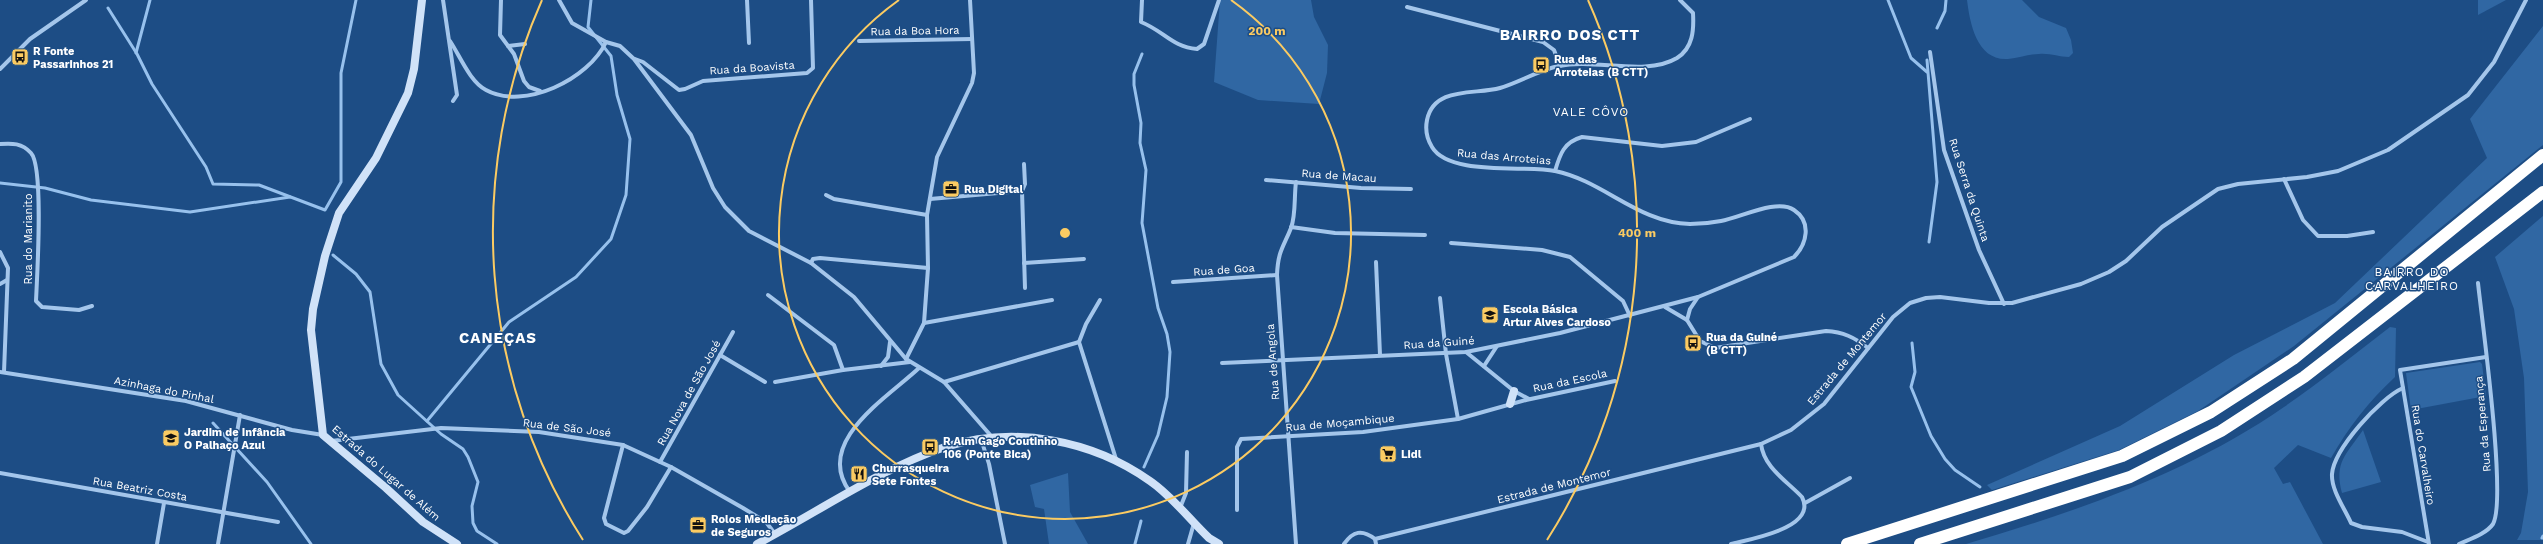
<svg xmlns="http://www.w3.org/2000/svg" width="2543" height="544" viewBox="0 0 2543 544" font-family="'Work Sans',sans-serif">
	<rect width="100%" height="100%" fill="#1d4d85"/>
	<g fill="#3067a3">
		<polygon points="1220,0 1311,0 1314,17 1328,45 1327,73 1319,104 1258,100 1214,82"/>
		<path d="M1967 0H2022L2039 17 2066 28 2071 40 2073 53 2069 57C2059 57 2050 53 2039 54 2028 54 2019 58 2008 59 1977 61 1970 24 1967 0Z"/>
		<polygon points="2478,0 2506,0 2478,15"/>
		<polygon points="2543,26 2543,145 2294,346 2198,411 2119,450 1992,490 1987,485 2120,426 2234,355 2335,303 2487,158 2470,119"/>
		<polygon points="2543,216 2543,540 2517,540 2521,533 2528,492 2524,378 2514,309 2495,257"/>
		<path d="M2390 327 2396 328 2395 377C2369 401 2348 428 2331 458L2298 445 2274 468 2283 484 2290 482 2323 544H1966C2075 512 2189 473 2284 407 2320 382 2355 354 2390 327Z"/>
		<polygon points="2480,362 2482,364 2486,396 2411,410 2406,373"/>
		<path d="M2363 430 2381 482 2342 493C2334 462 2346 455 2363 430Z"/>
		<polygon points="1068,473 1070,512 1088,544 1049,544 1044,509 1035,507 1030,485"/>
	</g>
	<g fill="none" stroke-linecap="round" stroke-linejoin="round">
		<g stroke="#97c1ed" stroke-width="3">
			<polyline points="1888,0 1911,58 1927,72"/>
			<polyline points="108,8 137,54 152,84 206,167 213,184 259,185 325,210 341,182 341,73 356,0"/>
			<polyline points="1937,28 1945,11 1946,0"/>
			<polyline points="136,53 150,0"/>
			<polyline points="1142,54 1134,74 1134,85 1141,123 1140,143 1146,170 1142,223 1158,308 1167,334 1170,352 1167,397 1158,435 1144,467"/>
			<polyline points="1927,60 1937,182 1929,242"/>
			<polyline points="0,183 45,188 91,200 190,212 290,197"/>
			<polyline points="333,255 356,274 370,292 381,364 398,395 441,434 463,449 468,457 478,482 472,506 473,523 477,531 497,544"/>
			<polyline points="1912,343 1915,372 1911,387 1931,436 1945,459 1955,470 1980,487"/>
			<polyline points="427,421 509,322 576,277 611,239 626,195 630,139 617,95 611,56 588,27 591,0"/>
			<polyline points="213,423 267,482 311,544"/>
			<polyline points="2542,538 2543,536"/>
			<polyline points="1135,544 1141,521"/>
		</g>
		<g stroke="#a4c6eb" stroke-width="4">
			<polyline points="443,0 457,95 453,101"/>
			<polyline points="501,0 500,35 514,54 524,81 529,87 540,91"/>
			<polyline points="559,0 572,23 606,42 620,46 634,59 691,135 713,188 725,207 749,231 811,263 854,297 906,359 944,382 992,437"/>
			<polyline points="747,0 749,43"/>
			<path d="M1142 0 1141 22C1164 31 1172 47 1197 49L1204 44 1219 0"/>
			<path d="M1680 0 1693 13C1694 30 1693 48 1677 58 1645 77 1595 58 1559 66 1539 70 1520 82 1500 88 1475 95 1434 86 1427 120 1425 130 1427 139 1432 147 1449 176 1524 165 1555 171 1604 181 1638 223 1690 224 1700 224 1711 223 1721 221 1740 218 1777 198 1794 210 1812 222 1807 244 1794 257L1698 297 1690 309 1687 320 1700 341 1715 348 1826 331C1843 332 1854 337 1868 348"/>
			<polyline points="1407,7 1543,42 1554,50 1560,66"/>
			<path d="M450 41C460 56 470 82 486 90 524 111 589 79 606 42"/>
			<polyline points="859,41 972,39"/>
			<polyline points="508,46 525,44"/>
			<polyline points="1930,52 1944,150 1979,250 2004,304"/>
			<polyline points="635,59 643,62 679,90 685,89 703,81 807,73 813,68 811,0"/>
			<polyline points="0,69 30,39 86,0"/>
			<path d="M0 144C12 143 22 143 31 153 44 167 37 277 36 301L42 307 79 310 92 306"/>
			<polyline points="1024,164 1025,184 1022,191 1025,288"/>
			<path d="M1555 171C1560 154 1564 142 1582 137L1662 146 1696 142 1750 119"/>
			<polyline points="2284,179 2303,220 2318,236 2347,236 2373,232"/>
			<polyline points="1266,180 1361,188 1411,189"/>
			<path d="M1296 182C1294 196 1296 215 1291 228 1283 248 1278 251 1277 275L1296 544"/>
			<polyline points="826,195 834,199 927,215"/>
			<polyline points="930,199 1022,191"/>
			<polyline points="1291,227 1335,233 1425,235"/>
			<polyline points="1451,243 1542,250 1570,257 1623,301 1630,316"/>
			<polyline points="0,252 8,268 4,372"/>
			<polyline points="1376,262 1380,355"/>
			<polyline points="811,263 813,259 820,258 928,268"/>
			<polyline points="1024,263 1084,259"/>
			<polyline points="1173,282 1277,275"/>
			<polyline points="0,284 7,280"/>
			<polyline points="768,295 834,345 843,370"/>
			<polyline points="1440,298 1446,354 1458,419"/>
			<polyline points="1100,300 1086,324 1079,342 1116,459"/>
			<polyline points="1665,307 1687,320"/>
			<polyline points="924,323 1052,300"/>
			<polyline points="1466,352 1514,391 1529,399"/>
			<polyline points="720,355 765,382"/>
			<polyline points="906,359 924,323 928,268 927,215 937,157 972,83 974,73 970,0"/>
			<polyline points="1222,363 1466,352 1560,333 1698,297"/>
			<polyline points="881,366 888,357 890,342"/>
			<polyline points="1484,366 1497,346"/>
			<polyline points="0,372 186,401 292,430 323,435"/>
			<polyline points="775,382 843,370 910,362"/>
			<polyline points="944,382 1079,342"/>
			<path d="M2403 388C2380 398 2334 449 2332 474 2331 490 2345 509 2351 523L2362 527 2402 532 2428 542"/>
			<polyline points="981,439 989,464 1005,544"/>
			<polyline points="331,441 441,428 539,432 623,445 671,467 743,508 766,522 775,534"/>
			<polyline points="623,445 604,518 606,524 624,533 628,531 647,507 671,467"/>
			<polyline points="660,462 733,332"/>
			<polyline points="0,473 278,522"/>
			<path d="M850 492C813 442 887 398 919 368"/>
			<polyline points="1805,503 1850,478"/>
			<polyline points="1180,508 1186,493 1187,452"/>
			<polyline points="1237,510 1237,447 1241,439 1363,432 1458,419 1526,400 1615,381"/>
			<polyline points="1375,539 1761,444 1791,430 1824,404 1893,317 1910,303 1926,298 1940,297 1989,303 2012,303 2081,284 2109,272 2126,261 2162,227 2218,189 2238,184 2307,177 2338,171 2388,150 2468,95 2494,62 2526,0"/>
			<polyline points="157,544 164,503"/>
			<polyline points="218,544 240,415"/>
			<polyline points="1188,544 1194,523"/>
			<path d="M1344 544C1353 531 1362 529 1375 539L1376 544"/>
			<path d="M1731 544C1750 539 1818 528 1802 497 1787 481 1764 468 1761 444"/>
			<polyline points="2429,544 2400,370 2486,357"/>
			<path d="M2459 544C2470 539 2486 534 2493 524 2507 499 2482 321 2478 283"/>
		</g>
		<g stroke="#d0e2f8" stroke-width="8">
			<polyline points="422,0 414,69 408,93 376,158 339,213 325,256 313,309 311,330 323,435 386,488 423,522 457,544"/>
			<polyline points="1510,404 1514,391"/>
			<path d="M757 544C816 513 882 468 945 447 1015 425 1092 440 1150 481 1172 496 1189 519 1209 538L1219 544"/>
		</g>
		<g stroke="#fff" stroke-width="12">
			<polyline points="1847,544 2122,456 2211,412 2293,359 2543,155"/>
			<polyline points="1920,544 2130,477 2221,431 2304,377 2543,192"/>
		</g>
	</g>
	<g fill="none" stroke="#fbcb62" stroke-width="2">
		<path d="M1231 0A286 286 0 1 1 899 0"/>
		<path d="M583 540A572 572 0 0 1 542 0M1588 0A572 572 0 0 1 1547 540"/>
	</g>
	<defs>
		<symbol id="bus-square" viewBox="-11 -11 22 22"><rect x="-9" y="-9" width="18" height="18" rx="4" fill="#fbcb62" stroke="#1d4d85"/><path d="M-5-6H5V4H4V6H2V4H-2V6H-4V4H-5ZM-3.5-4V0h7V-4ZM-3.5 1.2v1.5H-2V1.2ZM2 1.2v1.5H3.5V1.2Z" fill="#111"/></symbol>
		<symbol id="office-square" viewBox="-11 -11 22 22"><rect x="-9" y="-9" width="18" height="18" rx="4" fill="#fbcb62" stroke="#1d4d85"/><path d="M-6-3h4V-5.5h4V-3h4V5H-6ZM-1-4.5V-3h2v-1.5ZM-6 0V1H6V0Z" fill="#111"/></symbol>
		<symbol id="school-square" viewBox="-11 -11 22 22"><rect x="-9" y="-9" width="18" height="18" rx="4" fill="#fbcb62" stroke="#1d4d85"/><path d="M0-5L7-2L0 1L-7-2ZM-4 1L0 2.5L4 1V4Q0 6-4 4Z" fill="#111"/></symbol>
		<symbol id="supermarket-square" viewBox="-11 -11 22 22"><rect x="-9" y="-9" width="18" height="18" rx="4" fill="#fbcb62" stroke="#1d4d85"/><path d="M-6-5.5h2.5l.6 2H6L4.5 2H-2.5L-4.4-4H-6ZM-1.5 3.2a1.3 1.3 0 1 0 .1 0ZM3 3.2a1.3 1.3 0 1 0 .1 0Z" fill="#111"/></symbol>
		<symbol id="restaurant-square" viewBox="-11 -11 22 22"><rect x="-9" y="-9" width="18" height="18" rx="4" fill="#fbcb62" stroke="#1d4d85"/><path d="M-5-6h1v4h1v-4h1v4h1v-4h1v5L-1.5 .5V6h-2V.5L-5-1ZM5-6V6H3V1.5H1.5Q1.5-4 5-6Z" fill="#111"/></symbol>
	</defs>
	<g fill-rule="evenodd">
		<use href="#bus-square" x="10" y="47" width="20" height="20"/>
		<use href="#bus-square" x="1531" y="55" width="20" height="20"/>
		<use href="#office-square" x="941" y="179" width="20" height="20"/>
		<use href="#school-square" x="1480" y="305" width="20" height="20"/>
		<use href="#bus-square" x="1683" y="333" width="20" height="20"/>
		<use href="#school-square" x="161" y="428" width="20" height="20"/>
		<use href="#bus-square" x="920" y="437" width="20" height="20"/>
		<use href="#supermarket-square" x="1378" y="444" width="20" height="20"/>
		<use href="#restaurant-square" x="849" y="464" width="20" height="20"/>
		<use href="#office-square" x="688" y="515" width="20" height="20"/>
	</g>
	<g text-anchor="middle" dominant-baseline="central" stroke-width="3" stroke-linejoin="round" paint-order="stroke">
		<g font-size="11" fill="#fff" stroke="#1d4d85">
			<text transform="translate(915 31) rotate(-1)">Rua da Boa Hora</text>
			<text transform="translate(752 68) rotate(-4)">Rua da Boavista</text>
			<text transform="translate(1504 157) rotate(5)">Rua das Arroteias</text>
			<text transform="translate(1339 176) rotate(4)">Rua de Macau</text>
			<text transform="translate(1969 190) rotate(72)">Rua Serra da Quinta</text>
			<text transform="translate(28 239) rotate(-90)">Rua do Marianito</text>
			<text transform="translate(1224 270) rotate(-4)">Rua de Goa</text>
			<text transform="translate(1439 343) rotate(-4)">Rua da Guiné</text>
			<text transform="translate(1847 359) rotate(-50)">Estrada de Montemor</text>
			<text transform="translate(1273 362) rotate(-94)">Rua de Angola</text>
			<text transform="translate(1570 381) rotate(-12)">Rua da Escola</text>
			<text transform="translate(164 390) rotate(11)">Azinhaga do Pinhal</text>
			<text transform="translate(689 393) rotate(-61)">Rua Nova de São José</text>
			<text transform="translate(1340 423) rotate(-5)">Rua de Moçambique</text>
			<text transform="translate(2483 424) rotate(-95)">Rua da Esperança</text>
			<text transform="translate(567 428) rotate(7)">Rua de São José</text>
			<text transform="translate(2423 455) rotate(81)">Rua do Carvalheiro</text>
			<text transform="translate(386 473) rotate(41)">Estrada do Lugar de Além</text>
			<text transform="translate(1554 486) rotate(-14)">Estrada de Montemor</text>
			<text transform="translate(140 489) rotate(10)">Rua Beatriz Costa</text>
		</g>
		<g font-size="11" font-weight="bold" fill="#fff" stroke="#1d4d85" text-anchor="start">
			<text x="33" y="51">R Fonte<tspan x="33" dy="13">Passarinhos 21</tspan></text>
			<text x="1554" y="59">Rua das<tspan x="1554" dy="13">Arroteias (B CTT)</tspan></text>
			<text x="964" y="189">Rua Digital</text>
			<text x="1503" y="309">Escola Básica<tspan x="1503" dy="13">Artur Alves Cardoso</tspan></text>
			<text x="1706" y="337">Rua da Guiné<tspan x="1706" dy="13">(B CTT)</tspan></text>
			<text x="184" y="432">Jardim de Infância<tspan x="184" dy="13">O Palhaço Azul</tspan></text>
			<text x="943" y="441">R Alm Gago Coutinho<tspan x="943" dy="13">106 (Ponte Bica)</tspan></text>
			<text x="1401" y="454">Lidl</text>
			<text x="872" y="468">Churrasqueira<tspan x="872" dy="13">Sete Fontes</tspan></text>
			<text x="711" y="519">Rolos Mediação<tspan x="711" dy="13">de Seguros</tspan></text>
		</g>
		<g font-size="12" letter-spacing="1" fill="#fff" stroke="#1d4d85">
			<text x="1591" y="112">VALE CÔVO</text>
			<text x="2412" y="272">BAIRRO DO<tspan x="2412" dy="14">CARVALHEIRO</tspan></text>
		</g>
		<g font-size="15" font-weight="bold" letter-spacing="1" fill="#fff" stroke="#1d4d85">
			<text x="1570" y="35">BAIRRO DOS CTT</text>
			<text x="498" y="338">CANEÇAS</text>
		</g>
	</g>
	<circle cx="1065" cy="233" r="6" fill="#fbcb62" stroke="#1d4d85" stroke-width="2"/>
	<g font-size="12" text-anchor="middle" font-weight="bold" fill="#fbcb62" stroke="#1d4d85" stroke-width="3" stroke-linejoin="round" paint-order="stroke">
		<text x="1267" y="35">200 m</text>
		<text x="1637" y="237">400 m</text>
	</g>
</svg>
